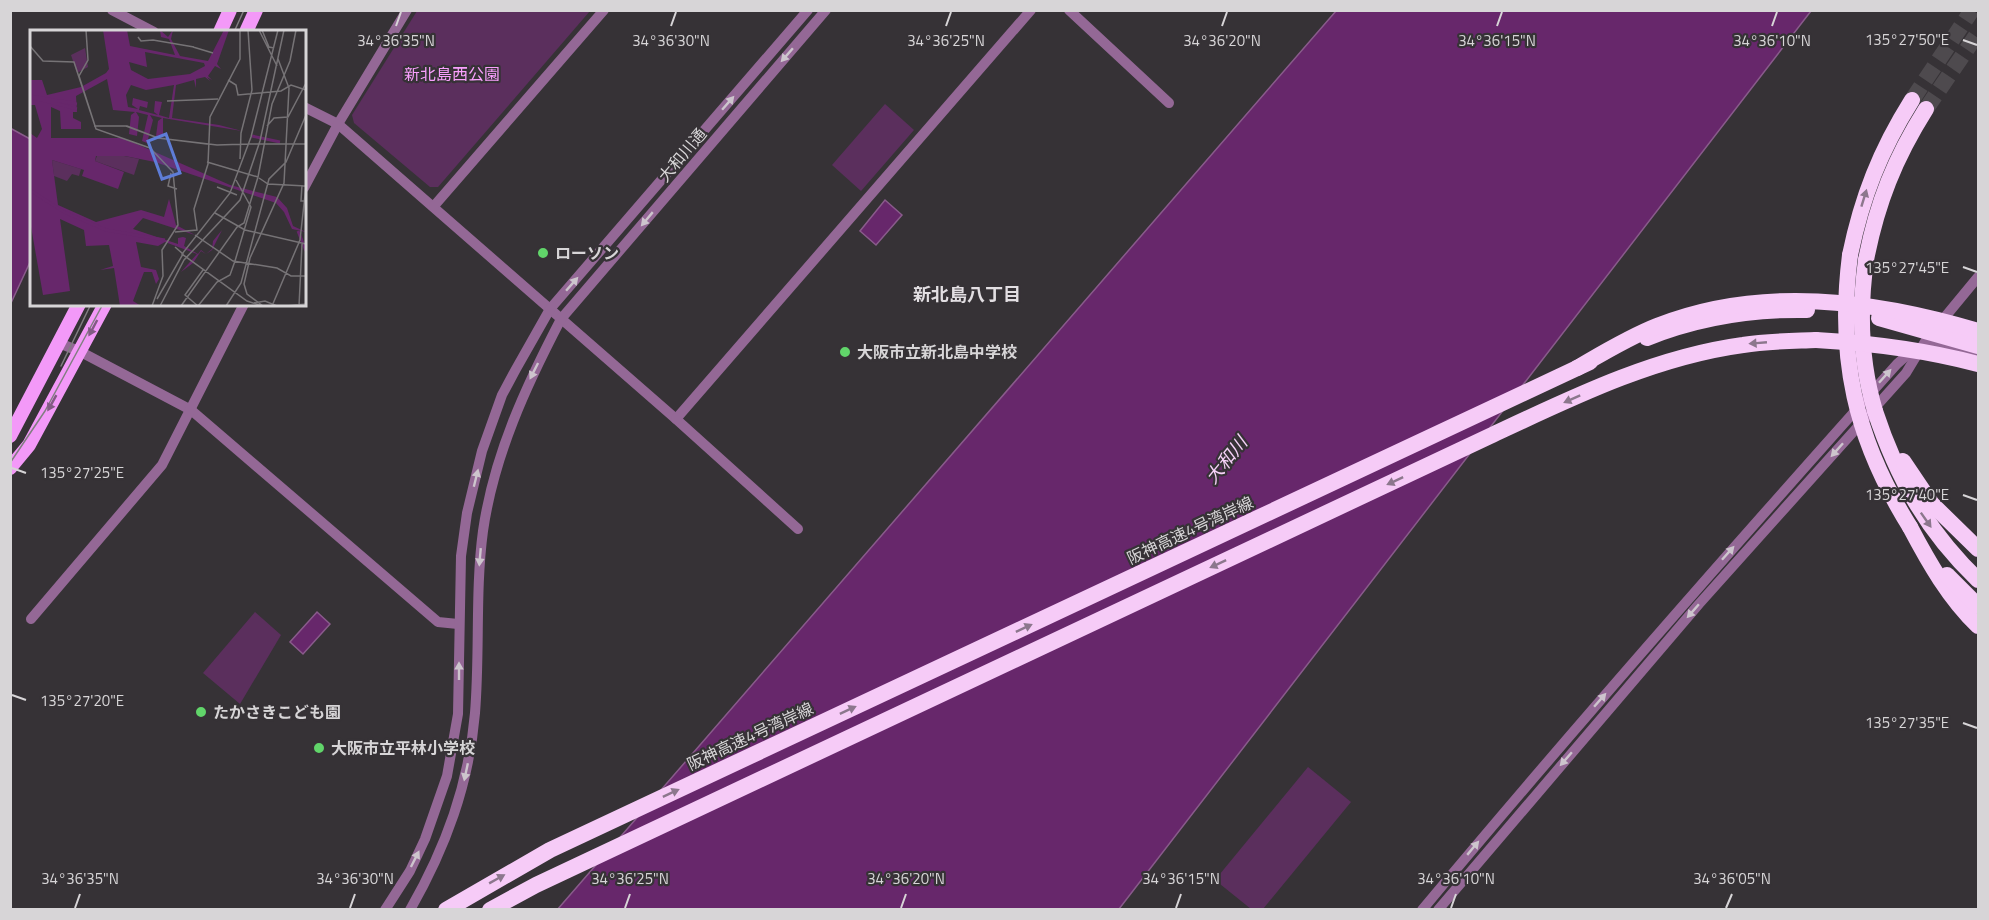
<svg xmlns="http://www.w3.org/2000/svg" width="1989" height="920" viewBox="0 0 1989 920" font-family="'Titillium Web','Noto Sans JP',sans-serif">
	<rect width="100%" height="100%" fill="#363236"/>
	<g fill="#5b2f5d">
		<polygon points="417,11 590,11 438,187 430,187 354,123 352,115"/>
		<polygon points="885,104 914,130 861,191 832,165"/>
		<polygon points="255,612 281,635 240,704 203,673"/>
		<polygon points="1308,767 1351,802 1263,909 1251,909 1215,880"/>
	</g>
	<g fill="#67276b" stroke="#895b8b" stroke-width="1.5">
		<polygon points="1336,11 1811,11 1119,909 557,910"/>
		<polygon points="10,128 32,140 31,260 11,303"/>
		<polygon points="885,200 902,215 876,245 860,231"/>
		<polygon points="317,612 330,624 303,654 290,642"/>
	</g>
	<g fill="none" stroke-linecap="round" stroke-linejoin="round">
		<g stroke="#4e4a4e" stroke-width="16" stroke-dasharray="16 8" stroke-linecap="butt">
			<polyline points="1912,100 1972,10"/>
			<polyline points="1926,109 1978,33"/>
		</g>
		<g stroke="#946896" stroke-width="10">
			<polyline points="112,10 154,32"/>
			<polyline points="1069,10 1169,103"/>
			<polyline points="304,107 338,124 676,419 798,529"/>
			<polyline points="304,188 338,124 407,10"/>
			<polyline points="434,206 604,10"/>
			<polyline points="1929,341 1978,356"/>
			<polyline points="59,343 81,352 191,410 438,622 458,624"/>
			<polyline points="676,419 1031,10"/>
			<polyline points="31,619 162,465 244,304"/>
			<polyline points="385,910 410,871 425,839 447,776 458,714 461,556 467,513 482,451 502,395 516,369 550,309 808,10"/>
			<path d="M410 910C446 847 469 784 475 713 480 652 475 591 483 531 494 455 526 386 561 319L826 10"/>
			<path d="M1422 910C1577 724 1736 544 1897 364L1914 349"/>
			<polyline points="1438,910 1699,604 1906,373 1926,340 1978,277"/>
		</g>
		<g stroke="#f399f8" stroke-width="14">
			<polyline points="220,32 230,10"/>
			<polyline points="246,32 256,10"/>
			<polyline points="10,436 79,304"/>
			<polyline points="10,468 29,445 105,304"/>
		</g>
		<g stroke="#f6cbf7" stroke-width="16">
			<path d="M1850 255C1862 197 1880 151 1912 100"/>
			<path d="M1866 260C1877 203 1895 158 1926 109"/>
			<path d="M1647 338C1697 318 1753 309 1807 310"/>
			<path d="M1875 411C1897 478 1927 531 1978 580"/>
			<polyline points="1903,461 1932,504 1978,549"/>
			<path d="M1910 527C1929 563 1949 598 1978 626"/>
			<polyline points="1947,575 1978,606"/>
			<polyline points="446,910 550,850 1590,362"/>
			<path d="M490 910 536 885 1490 436C1571 398 1654 357 1743 345 1767 341 1792 341 1816 340"/>
		</g>
		<g stroke="#817e81" stroke-width="1.5">
			<polyline points="234,32 244,10"/>
			<polyline points="61,366 91,304"/>
			<polyline points="10,463 45,411 103,304"/>
		</g>
		<g stroke="#f6cbf7" stroke-width="16">
			<path d="M1850 255C1837 358 1855 439 1910 527"/>
			<path d="M1866 260C1859 311 1860 361 1875 411"/>
			<polyline points="1879,318 1978,346"/>
			<path d="M1816 340C1871 343 1925 350 1978 364"/>
			<path d="M1577 368C1603 353 1629 337 1657 326 1761 285 1874 300 1978 331"/>
		</g>
	</g>
	<defs><path id="oneway-solid" d="M-6-.8H1V-3.2L6.5 0L1 3.2V.8H-6Z" transform="scale(1.5)"/></defs>
	<g fill="#cdc5cd">
		<use href="#oneway-solid" transform="translate(787 55) rotate(131)"/>
		<use href="#oneway-solid" transform="translate(728 103) rotate(-49)"/>
		<use href="#oneway-solid" transform="translate(647 219) rotate(130)"/>
		<use href="#oneway-solid" transform="translate(572 284) rotate(-49)"/>
		<use href="#oneway-solid" transform="translate(534 371) rotate(117)"/>
		<use href="#oneway-solid" transform="translate(1885 376) rotate(-48)"/>
		<use href="#oneway-solid" transform="translate(1837 450) rotate(132)"/>
		<use href="#oneway-solid" transform="translate(476 478) rotate(-76)"/>
		<use href="#oneway-solid" transform="translate(1728 553) rotate(-48)"/>
		<use href="#oneway-solid" transform="translate(480 557) rotate(95)"/>
		<use href="#oneway-solid" transform="translate(1693 611) rotate(131)"/>
		<use href="#oneway-solid" transform="translate(459 671) rotate(-90)"/>
		<use href="#oneway-solid" transform="translate(1600 700) rotate(-49)"/>
		<use href="#oneway-solid" transform="translate(1566 759) rotate(131)"/>
		<use href="#oneway-solid" transform="translate(466 772) rotate(102)"/>
		<use href="#oneway-solid" transform="translate(1473 848) rotate(-50)"/>
		<use href="#oneway-solid" transform="translate(415 859) rotate(-63)"/>
	</g>
	<g fill="#8c778d">
		<use href="#oneway-solid" transform="translate(1864 198) rotate(-73)"/>
		<use href="#oneway-solid" transform="translate(1758 343) rotate(175)"/>
		<use href="#oneway-solid" transform="translate(1572 399) rotate(156)"/>
		<use href="#oneway-solid" transform="translate(1395 481) rotate(155)"/>
		<use href="#oneway-solid" transform="translate(1926 520) rotate(55)"/>
		<use href="#oneway-solid" transform="translate(1218 564) rotate(155)"/>
		<use href="#oneway-solid" transform="translate(1024 628) rotate(-25)"/>
		<use href="#oneway-solid" transform="translate(848 710) rotate(-25)"/>
		<use href="#oneway-solid" transform="translate(671 793) rotate(-25)"/>
		<use href="#oneway-solid" transform="translate(497 879) rotate(-29)"/>
	</g>
	<g fill="#825b84">
		<use href="#oneway-solid" transform="translate(93 328) rotate(118)"/>
		<use href="#oneway-solid" transform="translate(52 403) rotate(119)"/>
	</g>
	<path fill="none" stroke="#d7d5d7" stroke-width="2" d="M396 26 401 12M671 26 676 12M946 26 951 12M1222 26 1227 12M1497 26 1502 12M1772 26 1777 12M1963 40 1977 45M1963 267 1977 272M12 468 26 473M1963 495 1977 500M12 695 26 700M1963 723 1977 728M75 908 80 894M350 908 355 894M625 908 630 894M901 908 906 894M1176 908 1181 894M1451 908 1456 894M1726 908 1732 894"/>
	<g fill="#61d56a" stroke="#363236" stroke-width="2">
		<circle cx="543" cy="253" r="6"/>
		<circle cx="845" cy="352" r="6"/>
		<circle cx="201" cy="712" r="6"/>
		<circle cx="319" cy="748" r="6"/>
	</g>
	<g text-anchor="middle" dominant-baseline="central" stroke-width="4.5" stroke-linejoin="round" paint-order="stroke">
		<g font-size="16" fill="#f99ffd" stroke="#363236">
			<text x="452" y="74">新北島西公園</text>
		</g>
		<g font-size="16" fill="#d7d5d7" stroke="#363236">
			<text transform="translate(682 155) rotate(-50)">大和川通</text>
			<text transform="translate(1190 530) rotate(-25)">阪神高速4号湾岸線</text>
			<text transform="translate(750 736) rotate(-25)">阪神高速4号湾岸線</text>
		</g>
		<g font-size="16" font-weight="bold" fill="#d7d5d7" stroke="#363236" text-anchor="start">
			<text x="555" y="253">ローソン</text>
			<text x="857" y="352">大阪市立新北島中学校</text>
			<text x="213" y="712">たかさきこども園</text>
			<text x="331" y="748">大阪市立平林小学校</text>
		</g>
		<g font-size="18" font-weight="bold" fill="#e2dee2" stroke="#363236">
			<text x="967" y="294">新北島八丁目</text>
		</g>
		<g font-size="18" font-style="italic" fill="#f6d2f8" stroke="#363236">
			<text transform="translate(1226 460) rotate(-51)">大和川</text>
		</g>
	</g>
	<g transform="translate(30 30)">
		<rect width="276" height="276" fill="#363236"/>
		<path d="M55 18 58 37 47 43 41 25ZM67 126H94L109 129 104 145 65 131ZM22 130 51 139 49 146 42 144 37 151 24 146Z" fill="#5b2f5d"/>
		<path d="M73 0H97L100 16 145 25 139 9 131 7 130 0 138 7 143 0 141 9 150 26 178 31 194 0H199L187 34 191 39 185 36 178 46 182 50 177 47 180 51 175 47 166 49V58L164 50 146 55 142 88 189 95 212 101 133 88V107L126 106 128 91 132 88 120 85 123 90 117 113 112 111 118 85 106 82 109 87 107 106 99 104 101 85 105 82 83 80 77 49 46 66 47 82H43V88L51 92V99H31L30 81 21 77V108H93L200 155 247 167 257 178 263 196 276 202 262 199 254 182 246 173 125 132 95 126H66L65 131 94 142 88 159 52 146 54 140 22 130 28 175 66 192 111 180 134 187 139 169 146 195 165 205 113 188 103 199 148 214V208L153 207 156 208 154 216 168 224 171 220 176 224 182 219 183 211 192 200 182 220 176 224 171 221 163 233 151 242 145 257 151 242 167 224 135 212 128 216 106 212 111 237 126 240 129 249 126 254 122 242H114L103 271 111 276H90L84 238 70 240 83 236 79 215 56 216 54 200 30 189 40 261 13 265 0 191V103L7 108 12 99 5 75H0V50H12L17 65 51 57 76 43 79 39ZM115 22 174 33 175 36 160 44 118 49 101 40 99 32 117 37ZM101 55 116 60 144 55 139 88 129 85 132 72 125 71 124 82 128 85 109 80 110 76 117 78 118 72 103 68 102 75 108 79 98 77 96 65Z" fill="#67276b" fill-rule="evenodd"/>
		<path fill="none" stroke="#67276b" stroke-width="3" d="M0 66 47 74M0 67 47 79M15 69 46 73M222 106 250 112M0 160 34 182 76 200 135 210M268 201 276 221"/>
		<path fill="none" stroke="#767376" stroke-width="1.5" d="M56 0 58 30 49 46 66 99 120 118 143 142 148 195 132 220 133 246 122 276M229 0 247 36M232 0 239 17 244 18M108 7 111 11 123 10 164 17M0 16 13 31 44 32 65 96H96L128 108 177 114M163 17 183 23M198 50 206 55 208 65 251 61 261 55 276 60M137 71 188 69M64 96H97L128 108 187 115 218 114M237 96 244 88 258 87 276 53M218 114H276M210 129 211 103 222 60 218 0M177 132 228 147M141 143 138 156 147 159M229 148 238 154 276 156M272 155 271 171H276M187 157 207 165M185 183 215 200 276 214M145 202 167 200 164 179 178 134 180 87 210 29V0M165 205 203 231 247 238 261 246H276M127 269 153 224 145 217M224 273 235 271 247 276M130 276 154 230 210 170 230 111 254 0M151 276 207 197 214 193 228 147 242 74 260 31 266 0M168 276 155 265 173 240M168 276 187 252 200 245 205 231 221 177 206 150M196 276 211 253 239 149 256 132 276 85M232 276 217 271 152 224 200 163 221 107 248 0M233 276 217 264 214 254 220 228 254 153 259 58 248 29M242 276 270 210 276 156M256 276 276 274M269 276 272 214"/>
		<path fill="#5e7dd8" fill-opacity="0.15" stroke="#5e7dd8" stroke-width="3" d="M136 104 150 143 132 149 118 111Z"/>
		<rect width="276" height="276" fill="none" stroke="#d7d5d7" stroke-width="3"/>
	</g>
	<g font-size="15" text-anchor="middle" fill="#d7d5d7" stroke="#363236" stroke-width="4.5" stroke-linejoin="round" paint-order="stroke">
		<text x="1907" y="45">135°27'50"E</text>
		<text x="396" y="46">34°36'35"N</text>
		<text x="671" y="46">34°36'30"N</text>
		<text x="946" y="46">34°36'25"N</text>
		<text x="1222" y="46">34°36'20"N</text>
		<text x="1497" y="46">34°36'15"N</text>
		<text x="1772" y="46">34°36'10"N</text>
		<text x="1907" y="273">135°27'45"E</text>
		<text x="82" y="478">135°27'25"E</text>
		<text x="1907" y="500">135°27'40"E</text>
		<text x="82" y="706">135°27'20"E</text>
		<text x="1907" y="728">135°27'35"E</text>
		<text x="80" y="884">34°36'35"N</text>
		<text x="355" y="884">34°36'30"N</text>
		<text x="630" y="884">34°36'25"N</text>
		<text x="906" y="884">34°36'20"N</text>
		<text x="1181" y="884">34°36'15"N</text>
		<text x="1456" y="884">34°36'10"N</text>
		<text x="1732" y="884">34°36'05"N</text>
	</g>
	<rect width="1989" height="920" fill="none" stroke="#d7d5d7" stroke-width="24"/>
</svg>
